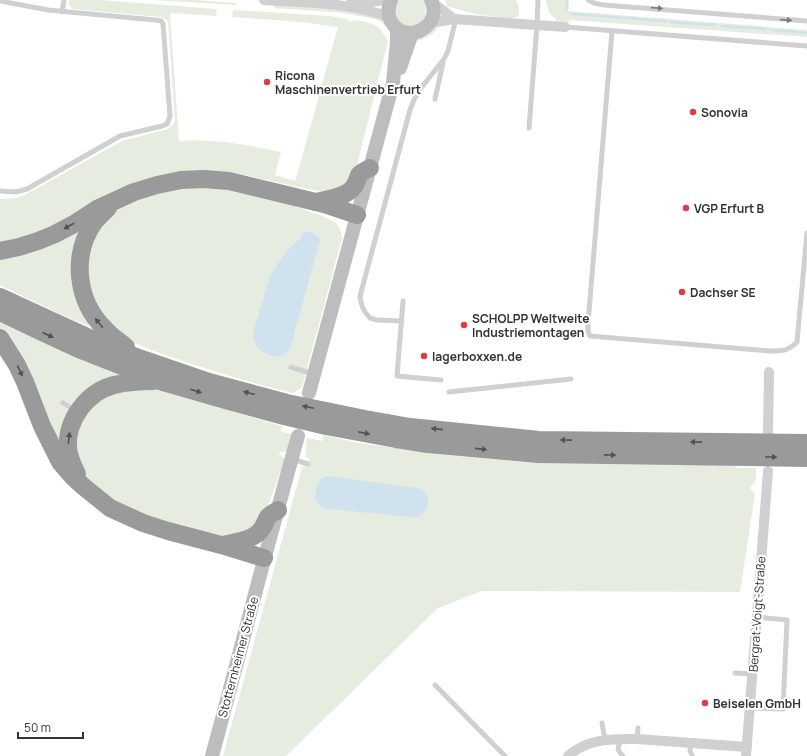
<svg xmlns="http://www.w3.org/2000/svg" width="807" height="756" viewBox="0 0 807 756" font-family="Manrope,sans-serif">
	<rect width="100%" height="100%" fill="#fff"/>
	<g fill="#e6ecdf" fill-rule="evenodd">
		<path d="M70 0H100L217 9 216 16 170 13 179 141C213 138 247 145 281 152L275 175 295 181 297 175 338 27 301 22 232 17 233 10 329 16 348 19 349 22C356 20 359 20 365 22 379 25 381 29 388 41L354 177 342 190 324 192 297 187 245 175 218 172 58 227 0 245V199L16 198 23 196 122 141 168 129 175 122 168 21 161 17 73 9 69 5Z"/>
		<polygon points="155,0 197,0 236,3 237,5"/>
		<path d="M397 0H423C429 11 425 24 412 26 409 26 405 26 403 24 401 23 400 21 398 20 392 15 394 6 397 0Z"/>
		<polygon points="445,0 516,0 519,8 519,15 515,18 510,18 481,15 467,12 447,6"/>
		<path d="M546 0H569L568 11 807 30V37L569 20V22L556 21V18C548 15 548 8 546 0Z"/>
		<path d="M274 5 334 9 376 16 388 23 392 36C388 29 384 22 375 19L343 13 274 8Z"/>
		<path d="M435 26 438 27C433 36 424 40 414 41L419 35Z"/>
		<path d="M219 186 289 204 322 216 336 223 340 229 342 238 302 387 293 393 257 384 198 366 168 356 128 341 108 327 84 280 93 234 118 207 161 190ZM307 231C318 233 321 235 318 247L302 234Z"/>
		<polygon points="84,230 90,320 88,326 56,312 0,285 0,256"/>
		<path d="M0 322C41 342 83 360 126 376L75 406 61 405 70 412 65 451 0 333Z"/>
		<polygon points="147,387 282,426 281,432 293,434 288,450 285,452 280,452 279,455 283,457 285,460 274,489 263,520 258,526 232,538 214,535 130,512 87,481 73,436 94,398"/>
		<polygon points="324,435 358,443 447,455 539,463 735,465 736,468 756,468 756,479 750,488 755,494 740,592 482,591 438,608 286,756 223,756 302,467 307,466 309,458 305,457 307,438 322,441"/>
	</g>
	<g fill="#cfe2ee">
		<path d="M307 231C313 232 318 234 320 240L290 349C287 352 283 356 279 357 279 357 273 356 273 356 261 354 253 345 253 333L270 276 287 250 300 239 302 234Z"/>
		<path d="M327 476 410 487C415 488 421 488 425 492 430 497 428 508 423 513 420 517 416 517 411 517L330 509C325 508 319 507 316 501 314 495 317 483 321 479 322 478 326 477 327 476Z"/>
	</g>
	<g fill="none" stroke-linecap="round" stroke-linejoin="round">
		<g stroke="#cfe2ee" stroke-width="2.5">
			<polyline points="567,9 567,0"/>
			<polyline points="573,14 665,21"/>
			<polyline points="671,22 715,25"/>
			<polyline points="722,26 766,29"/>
			<polyline points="772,30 807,33"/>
		</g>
		<g stroke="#d0d0d0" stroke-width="5">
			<polyline points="588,0 594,3 604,5 807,21"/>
			<polyline points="0,1 48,10 155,20 161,21 163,24 170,116 167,124 162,126 120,136 27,189 16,192 0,191"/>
			<polyline points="62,12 64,0"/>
			<polyline points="565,27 807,46"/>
			<path d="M612 31 588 324V331L590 336 770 351C783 351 788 351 797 342L807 233"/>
			<polyline points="435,99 443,63"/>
			<polyline points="529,128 537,25 538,0"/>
			<polyline points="403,301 397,376 441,380"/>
			<path d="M402 321 377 320 370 318C363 311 361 305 360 296L410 110 414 100 421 88 444 59 448 51 456 19"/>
			<polyline points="291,367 313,374"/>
			<polyline points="449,392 571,379"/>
			<polyline points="63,403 75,411"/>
			<polyline points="292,459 308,464"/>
			<polyline points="735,673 752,674"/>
			<polyline points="435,685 505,756"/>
			<polyline points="750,708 783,709 787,620 757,617"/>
			<polyline points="602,723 605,740"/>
			<polyline points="620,739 618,750 623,756"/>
			<polyline points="637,739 638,728"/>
			<polyline points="691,743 690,751 692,755"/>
		</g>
		<g stroke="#d0d0d0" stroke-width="10">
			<path d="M264 0C305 3 350 2 389 17"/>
			<polyline points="432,2 454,19"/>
			<polyline points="350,4 365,3 382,0"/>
			<polyline points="430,23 454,19 565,27"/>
			<polyline points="768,432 769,372"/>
			<path d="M568 756C588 738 613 739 637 739L747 747"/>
			<polyline points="746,756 768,471"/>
		</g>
		<g stroke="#bdbdbd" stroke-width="14">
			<path d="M391 0C388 7 387 14 391 21 405 47 444 26 431 0"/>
			<polyline points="400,68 412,33"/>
			<polyline points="309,393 393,83 397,42 397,28"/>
			<path d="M212 756C241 649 268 542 298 436"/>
		</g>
		<g stroke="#9a9a9a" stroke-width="18">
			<path d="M316 202C327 199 343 198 352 189 356 185 357 180 359 175 361 172 366 170 370 168"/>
			<path d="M108 208C104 212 99 217 95 221 71 254 76 301 105 329 111 336 119 341 126 347"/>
			<polyline points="0,251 19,247 38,241 55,234 74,224 97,209 134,192 157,185 181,180 204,179 229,181 324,204 357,215"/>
			<polyline points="0,297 52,321 96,341 139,358 209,382 287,403 365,419 410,427 539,440 807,443"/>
			<polyline points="0,312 40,331 81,350 124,367 163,382 229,401 284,416 326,426 396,439 428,444 538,454 807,458"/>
			<polyline points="0,338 17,365 25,382 42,426 60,462 73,477 84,487 110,508 143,523 168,531 221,545 264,558"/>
			<path d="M77 474C73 466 69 458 68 448 66 420 87 392 114 385 127 382 141 381 154 381"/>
			<path d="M223 545C235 542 251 541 260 531 264 527 265 522 268 517 270 514 275 512 278 510"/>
		</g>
	</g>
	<defs><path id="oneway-solid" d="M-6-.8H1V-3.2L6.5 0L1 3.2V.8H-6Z"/></defs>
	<g fill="#7a7a7a">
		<use href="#oneway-solid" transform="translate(657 8) rotate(4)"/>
		<use href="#oneway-solid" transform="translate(786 20) rotate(5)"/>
	</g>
	<g fill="#525252">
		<use href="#oneway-solid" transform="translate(69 226) rotate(151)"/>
		<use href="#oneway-solid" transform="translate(99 323) rotate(-129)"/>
		<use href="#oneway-solid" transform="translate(48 335) rotate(24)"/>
		<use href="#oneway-solid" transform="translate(20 371) rotate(64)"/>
		<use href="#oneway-solid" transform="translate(196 391) rotate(17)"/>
		<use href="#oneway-solid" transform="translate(249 393) rotate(-165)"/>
		<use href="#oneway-solid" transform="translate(308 407) rotate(-168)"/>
		<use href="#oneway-solid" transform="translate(437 429) rotate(-174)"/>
		<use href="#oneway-solid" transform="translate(364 433) rotate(11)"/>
		<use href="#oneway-solid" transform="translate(69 438) rotate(-83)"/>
		<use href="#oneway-solid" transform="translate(566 440) rotate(-179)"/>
		<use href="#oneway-solid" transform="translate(696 442) rotate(-179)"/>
		<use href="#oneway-solid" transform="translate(481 449) rotate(6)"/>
		<use href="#oneway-solid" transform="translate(610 455) rotate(1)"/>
		<use href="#oneway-solid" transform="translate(771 457)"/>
	</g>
	<g fill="#e63946" stroke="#fff" stroke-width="1.5">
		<circle cx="267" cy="82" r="4"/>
		<circle cx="693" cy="112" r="4"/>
		<circle cx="686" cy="208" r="4"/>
		<circle cx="682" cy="292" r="4"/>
		<circle cx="464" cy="325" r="4"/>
		<circle cx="424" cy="356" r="4"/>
		<circle cx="705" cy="703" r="4"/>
	</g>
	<g text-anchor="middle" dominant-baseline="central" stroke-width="4" stroke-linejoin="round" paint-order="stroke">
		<g font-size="12" font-weight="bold" fill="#333" stroke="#fff" text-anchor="start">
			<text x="275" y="75">Ricona<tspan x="275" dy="14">Maschinenvertrieb Erfurt</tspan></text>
			<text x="701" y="112">Sonovia</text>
			<text x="694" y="208">VGP Erfurt B</text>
			<text x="690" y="292">Dachser SE</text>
			<text x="472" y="318">SCHOLPP Weltweite<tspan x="472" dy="14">Industriemontagen</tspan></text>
			<text x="432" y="356">lagerboxxen.de</text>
			<text x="713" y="703">Beiselen GmbH</text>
		</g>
		<g font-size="12" fill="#333" stroke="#fff">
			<text transform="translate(757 614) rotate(-86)">Bergrat-Voigt-Straße</text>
			<text transform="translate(238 657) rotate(-75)">Stotternheimer Straße</text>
		</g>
	</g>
	<path d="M18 732v6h65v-6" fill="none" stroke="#333333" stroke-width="2"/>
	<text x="24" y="732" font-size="12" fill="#333333" stroke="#ffffff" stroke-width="3" paint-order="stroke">50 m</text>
</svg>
